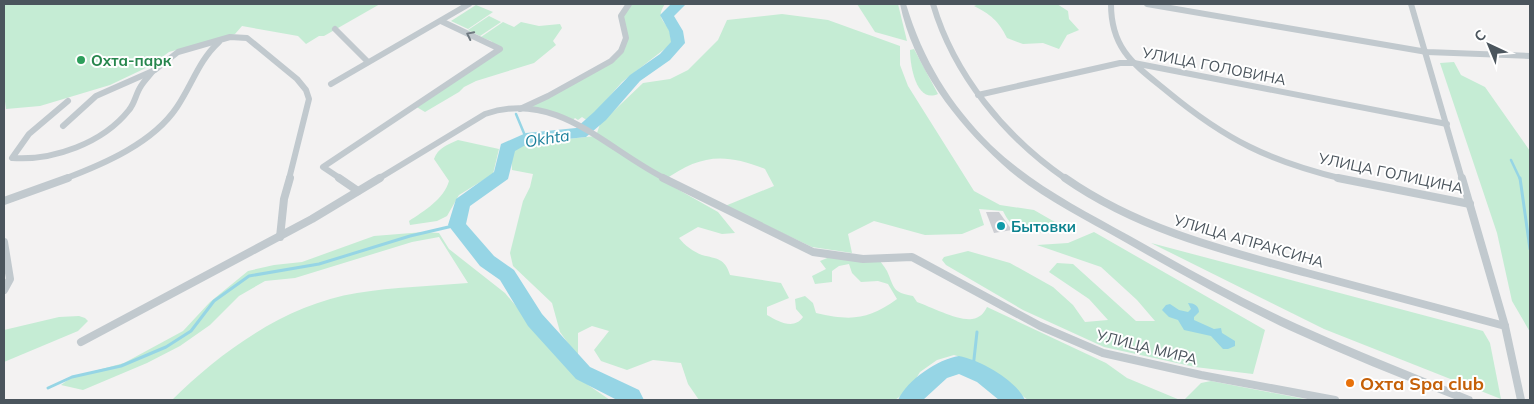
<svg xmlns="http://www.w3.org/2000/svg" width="1534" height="404" viewBox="0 0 1534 404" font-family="Mulish,sans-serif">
	<rect width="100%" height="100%" fill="#f3f2f2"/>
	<g fill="#c5ecd4">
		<polygon points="4,4 380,4 324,36 319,36 306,44 298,36 242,26 235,34 169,52 150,66 110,85 40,106 6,109 4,94"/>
		<path d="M629 4H665C652 23 673 20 671 44L622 82 588 121 582 117 578 120 575 118 573 120 520 109 611 61 626 38 620 20Z"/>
		<polygon points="857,4 898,4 907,41 875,32"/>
		<path d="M979 4H1057L1068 11 1069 19 1079 30 1067 35 1059 49 1043 43 1023 44 1007 38C999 21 990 14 974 6Z"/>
		<polygon points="476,5 493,12 468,29 451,21"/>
		<path d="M782 14 828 20 900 46V65L908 86 974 191 1000 205 1034 210 1060 225V229C1037 235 1015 237 1003 211L979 209 984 225 962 234 925 235 874 221 848 234 852 253 812 247 725 206 774 186 765 169C723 152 699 155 663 181L718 212 735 233 722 234 698 227 679 238C684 245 694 252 702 255 717 259 725 258 730 275L781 283 789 298 767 307V315C779 322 794 330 803 317L796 309 795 299 805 296 813 303 816 313C851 321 868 320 897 299L888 284 878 281 861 282 852 273 849 264 839 266 832 271V282L815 284 812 276 826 269 820 261 832 256 876 255C879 260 884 266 887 271 895 289 892 292 913 296L917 302C931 307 958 321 972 319 980 318 984 313 987 307L1106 363 1127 378 1180 400H1028L974 361 954 355 937 360 920 372 909 390 895 400H699L688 384 681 363 653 360 627 370 601 361 594 350 609 331 592 326 578 333V357L560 332 552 303 513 266 510 253 523 201 530 187 533 174 512 170 511 151 528 143 596 136 600 124 643 83 670 79 688 70 718 40 727 20Z"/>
		<polygon points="489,16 501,22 480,36 468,30"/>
		<polygon points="503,22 514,27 521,22 539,26 560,24 562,28 553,41 556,45 534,63 476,81 464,87 459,92 425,112 415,106 499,50 491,41 481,37"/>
		<path d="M914 49 938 94C916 104 910 65 910 50Z"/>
		<polygon points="1454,62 1461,75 1485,87 1530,151 1530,332 1512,301 1497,233 1440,63"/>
		<path d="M458 140 499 149 493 174 459 195 447 216 437 221 410 225 409 221C424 211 444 199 449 181L434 159C438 148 447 145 458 140Z"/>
		<path d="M424 232 439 233 449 249 505 293 575 376 610 400H172C221 351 287 304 357 293 394 287 431 286 468 283L439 237 412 242 295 278 265 281 239 296 210 325 180 346 147 363 83 390 61 385 72 377 81 342 72 377 124 363 183 331 210 302 248 271 274 265 302 262 374 236Z"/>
		<polygon points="1094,232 1265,330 1253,374 1195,367 1104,347 1023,310 946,265 942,260 944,257 968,251 1010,263 1053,287 1073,305 1085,322 1108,320 1089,299 1049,272 1057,263 1073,264 1136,321 1155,321 1137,300 1101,267 1037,245 1068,243"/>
		<polygon points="1151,243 1483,331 1490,343 1501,399 1324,329"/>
		<polygon points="79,316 85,318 88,321 78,331 4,362 4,330 59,317"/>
		<polygon points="1211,381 1310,400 1184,400 1201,383"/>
	</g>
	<path fill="#96d5e5" d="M1188 303C1194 303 1199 306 1199 312L1194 317V320L1214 329 1221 328 1222 333 1235 341V346L1228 349H1223L1211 336 1184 330 1178 320 1169 317 1162 310 1166 305 1170 304 1179 310 1188 312 1191 309Z"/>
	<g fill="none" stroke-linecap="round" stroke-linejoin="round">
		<g stroke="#96d5e5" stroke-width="2.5">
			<polyline points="516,114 526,138"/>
			<polyline points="1511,160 1520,179"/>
		</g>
		<g stroke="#96d5e5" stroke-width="3">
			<polyline points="1520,178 1530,249"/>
			<polyline points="973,368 977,332"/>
			<polyline points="48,388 72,377 121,366 166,347 191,331 214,301 249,276 319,264 410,236 457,225"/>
		</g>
		<g fill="#96d5e5" fill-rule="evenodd">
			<polygon points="671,4 686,4 674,16 683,31 685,43 670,60 640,81 606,120 586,137 529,143 515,151 508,179 470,206 466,224 494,256 514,270 542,314 590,367 639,390 644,400 617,400 576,379 528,326 500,280 480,266 448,225 456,199 494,172 501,144 526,133 576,128 594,112 630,75 660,54 671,42 669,31 660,15"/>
			<path d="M959 356C980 360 1016 380 1025 400H999L977 382 959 374 947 378 923 400H898C907 380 938 359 959 356Z"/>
		</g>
	</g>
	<polygon fill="#ccced3" points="986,212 999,212 1012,230 994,233"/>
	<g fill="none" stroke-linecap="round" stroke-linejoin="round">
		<g stroke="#c1c9ce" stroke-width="6">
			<path d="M933 4C954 75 1005 137 1066 179"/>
			<path d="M1111 4C1111 50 1135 65 1168 92 1226 140 1269 161 1343 179"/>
			<polyline points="1147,4 1427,52 1530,56"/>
			<polyline points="1411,4 1462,179"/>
			<polyline points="335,29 368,62"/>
			<polyline points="331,84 469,4"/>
			<polyline points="978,95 1120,63 1134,63 1447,124"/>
			<path d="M68 101 29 134 12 158C53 161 103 143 129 110 135 103 136 93 141 86 144 81 149 76 153 71"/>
			<polyline points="520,109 548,96 611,61 621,51 626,38 621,16 629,4"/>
			<polyline points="63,126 96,96 155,70 178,52 230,37 247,38 297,79 306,90 309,99 289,179"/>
			<path d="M64 179C104 164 153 143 177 107 192 85 199 60 219 42"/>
			<polyline points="341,179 323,167 500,49 441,21"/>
			<path d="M378 179 485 114C557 89 607 150 666 179"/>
		</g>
		<g stroke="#c1c9ce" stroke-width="8">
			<polyline points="339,178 358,191"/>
			<polyline points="663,178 813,252 863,259 912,257 1040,326 1103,353 1201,375 1335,400"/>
			<path d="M1065 178C1138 229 1222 250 1307 273 1373 291 1439 308 1505 326"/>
			<polyline points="1338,178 1470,204"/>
			<polyline points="1462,178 1505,326 1521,400"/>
			<polyline points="4,201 68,178"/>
			<polyline points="280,237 284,199 290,178"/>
			<polyline points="4,242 10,279 4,290"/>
			<polyline points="81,342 312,219 380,178"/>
		</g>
		<path fill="#c1c9ce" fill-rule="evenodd" d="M900 4H906C923 60 950 104 991 145 1032 184 1081 209 1130 236 1185 267 1240 298 1297 324 1354 350 1413 373 1472 397L1473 400H1457C1400 378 1344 355 1289 330 1232 303 1177 272 1123 241 1081 217 1037 196 1002 164 955 121 913 67 900 4Z"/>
	</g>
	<defs><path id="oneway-chevron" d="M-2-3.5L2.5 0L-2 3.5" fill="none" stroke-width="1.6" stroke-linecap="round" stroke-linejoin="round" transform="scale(1.25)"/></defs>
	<use stroke="#6e787f" href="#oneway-chevron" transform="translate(470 35) rotate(-154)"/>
	<circle fill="#2e9e5b" stroke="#fff" stroke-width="2" cx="81" cy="60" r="5"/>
	<circle fill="#0f9aa8" stroke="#fff" stroke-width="2" cx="1001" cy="226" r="5"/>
	<circle fill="#e8710a" stroke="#fff" stroke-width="2" cx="1350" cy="383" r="5"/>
	<g text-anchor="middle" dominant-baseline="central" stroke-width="4" stroke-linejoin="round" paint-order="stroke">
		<g font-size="15" font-weight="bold" fill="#27864d" stroke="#fff" text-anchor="start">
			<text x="91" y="60">Охта-парк</text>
		</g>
		<g font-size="15" fill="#4b555d" stroke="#fff">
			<text transform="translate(1214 66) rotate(11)">УЛИЦА ГОЛОВИНА</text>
			<text transform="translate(1391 173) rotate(12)">УЛИЦА ГОЛИЦИНА</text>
			<text transform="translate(1249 241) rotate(16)">УЛИЦА АПРАКСИНА</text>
			<text transform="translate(1147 347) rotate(14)">УЛИЦА МИРА</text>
		</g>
		<g font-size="15" font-weight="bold" fill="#0d838f" stroke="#fff" text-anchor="start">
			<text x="1011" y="226">Бытовки</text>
		</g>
		<g font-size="16" font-style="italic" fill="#1a7f9a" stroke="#fff">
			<text transform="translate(547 138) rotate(-9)">Okhta</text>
		</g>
		<g font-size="18" font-weight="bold" fill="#c56008" stroke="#fff" text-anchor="start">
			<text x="1360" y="383">Охта Spa club</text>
		</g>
	</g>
	<rect width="1534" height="404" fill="none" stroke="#4b555d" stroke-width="10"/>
	<g transform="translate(1489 45) rotate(316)" stroke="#ffffff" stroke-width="4" paint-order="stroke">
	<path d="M0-4L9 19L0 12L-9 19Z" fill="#4b555d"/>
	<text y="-8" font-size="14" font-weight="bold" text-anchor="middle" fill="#4b555d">С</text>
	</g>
</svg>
